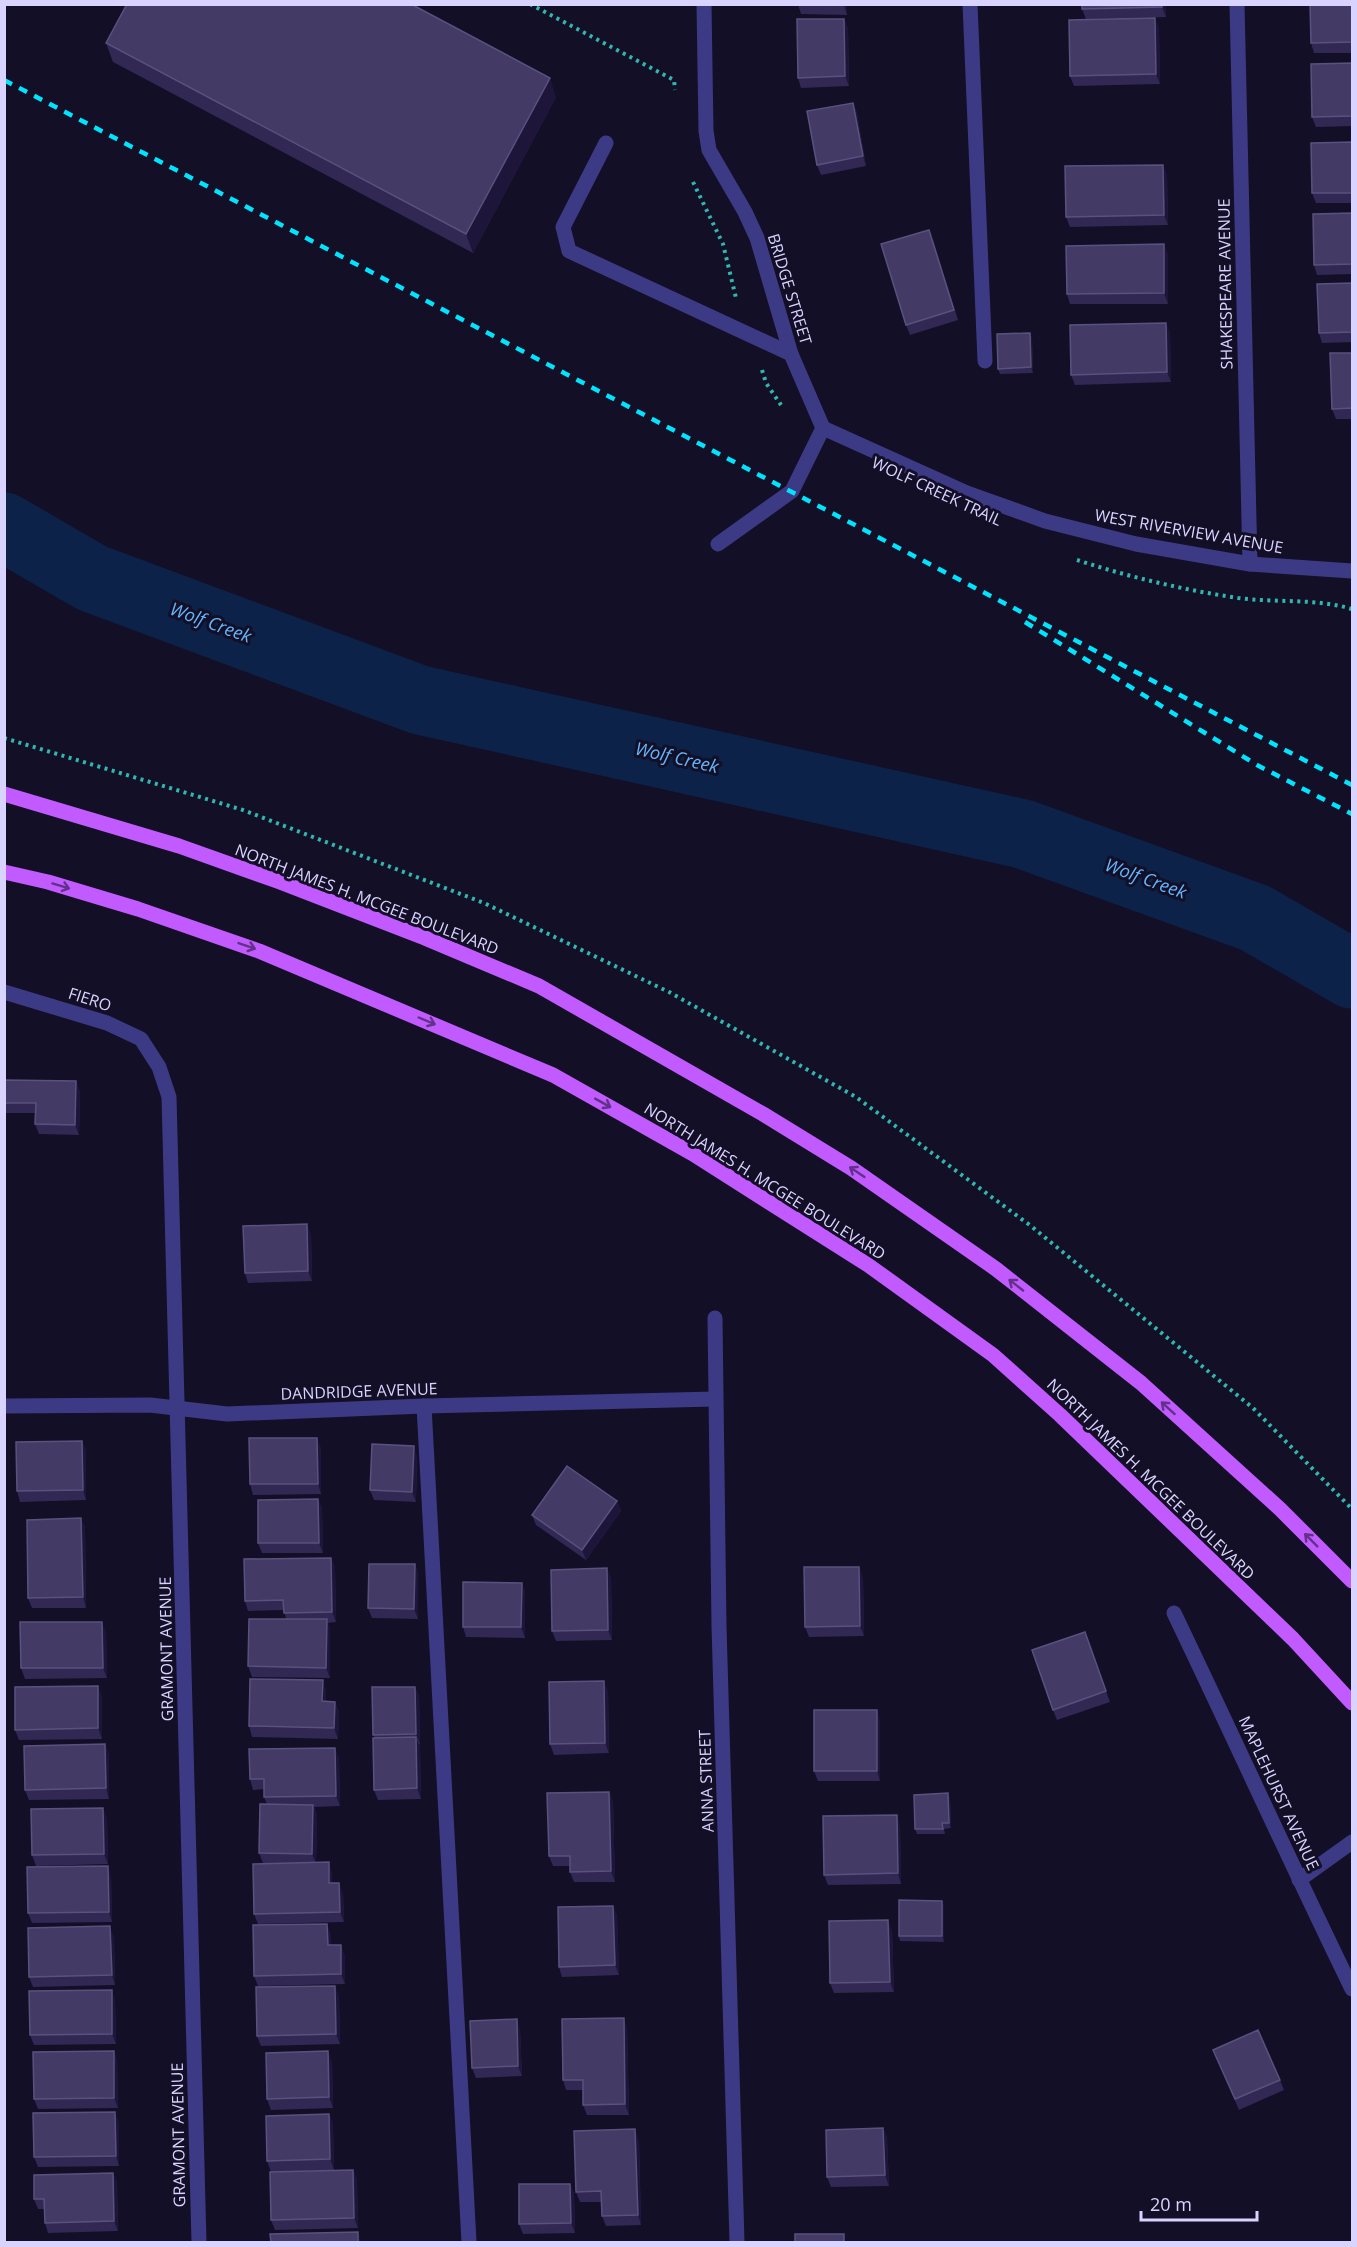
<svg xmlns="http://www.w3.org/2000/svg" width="1357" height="2247" viewBox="0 0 1357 2247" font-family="'Open Sans',sans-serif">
	<rect width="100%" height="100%" fill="#130f26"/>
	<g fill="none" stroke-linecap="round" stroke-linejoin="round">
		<polyline stroke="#0c2248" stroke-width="69" points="4,527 92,578 420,700 1023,834 1255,918 1352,974"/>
		<g stroke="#2fb8b0" stroke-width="4" stroke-dasharray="3 4.5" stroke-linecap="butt">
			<polyline points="530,4 674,80 675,90"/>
			<polyline points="693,182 723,244 736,298"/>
			<polyline points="762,370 766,383 781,405"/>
			<path d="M1077 560C1129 577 1184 590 1238 598 1277 603 1315 598 1352 609"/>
			<polyline points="4,738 243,810 484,903 669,992 856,1097 1031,1226 1253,1408 1352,1509"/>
		</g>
		<g stroke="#3d3a85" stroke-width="15">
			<polyline points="704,4 706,131 709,150 745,212 757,238 791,354 823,428 792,491 718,544"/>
			<polyline points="970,4 985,361"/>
			<polyline points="1237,4 1250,564"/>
			<polyline points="606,143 563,227 569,251 791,354"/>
			<polyline points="823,428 967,493 1045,521 1136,544 1250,564 1352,571"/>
			<polyline points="4,992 107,1023 141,1039 159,1067 169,1097 199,2242"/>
			<polyline points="715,1318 719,1626 737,2242"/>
			<polyline points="4,1406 150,1405 227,1414 424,1406 715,1399"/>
			<polyline points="424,1406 469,2242"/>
			<path d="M1174 1613C1234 1738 1291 1864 1352 1989"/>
			<polyline points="1299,1880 1352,1842"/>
		</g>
		<g stroke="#c25bff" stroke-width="15">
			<polyline points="4,794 179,846 280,882 425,938 539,986 763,1114 851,1168 996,1269 1141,1383 1280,1509 1352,1581"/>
			<polyline points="4,872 48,882 138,909 259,951 553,1075 693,1154 868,1265 993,1355 1060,1415 1293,1639 1352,1703"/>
		</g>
		<g stroke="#00e5ff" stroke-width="4.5" stroke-dasharray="9 8" stroke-linecap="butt">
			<polyline points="4,80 1352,785"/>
			<polyline points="1025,622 1257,765 1352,814"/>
		</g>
	</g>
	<g fill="#312854">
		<polygon points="798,4 847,4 847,15 801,14"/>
		<polygon points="1165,4 1166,17 1086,19 1082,9"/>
		<polygon points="1353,4 1353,53 1314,53 1311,43"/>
		<polygon points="844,19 848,29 849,86 801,88 798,78"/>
		<polygon points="1159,28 1160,84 1074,86 1070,76"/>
		<polygon points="106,43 556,97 473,253 113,62"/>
		<polygon points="1353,63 1353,126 1316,127 1312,117"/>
		<polygon points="853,103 857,113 866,166 821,175 817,165"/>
		<polygon points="1353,142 1353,203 1316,203 1312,193"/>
		<polygon points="1167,175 1168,225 1070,227 1066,217"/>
		<polygon points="1353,213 1353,274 1317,275 1314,265"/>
		<polygon points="933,240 958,320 910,335 906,325"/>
		<polygon points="1168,254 1168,304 1070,304 1067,294"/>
		<polygon points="1353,283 1353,342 1322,343 1319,333"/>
		<polygon points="1166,323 1170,334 1171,382 1075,385 1071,375"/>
		<polygon points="1030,333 1032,338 1033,373 1000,374 998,369"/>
		<polygon points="1353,353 1353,419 1336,419 1332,409"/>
		<polygon points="4,1080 76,1081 80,1092 79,1135 39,1134 35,1124 36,1113 4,1113"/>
		<polygon points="311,1234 312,1281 248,1283 245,1273"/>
		<polygon points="82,1441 86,1451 86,1500 20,1502 17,1491"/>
		<polygon points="321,1448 321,1494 253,1495 250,1484"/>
		<polygon points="417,1456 416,1502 374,1500 370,1490"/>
		<polygon points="318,1499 322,1509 323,1553 262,1553 258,1543"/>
		<polygon points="617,1501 621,1511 586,1560 536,1525 532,1515"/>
		<polygon points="81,1518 85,1528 86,1608 32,1608 28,1598"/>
		<polygon points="331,1558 335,1568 336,1622 328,1623 330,1629 330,1678 252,1677 248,1666 286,1619 284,1610 248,1611 245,1601"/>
		<polygon points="415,1564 418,1574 418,1619 372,1618 368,1608"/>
		<polygon points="863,1577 864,1636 809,1637 805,1627"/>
		<polygon points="611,1578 612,1640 556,1641 552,1631"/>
		<polygon points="522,1583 525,1593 525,1638 466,1637 463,1627"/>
		<polygon points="106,1632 107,1678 25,1679 21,1668"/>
		<polygon points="1085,1632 1110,1702 1057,1720 1053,1710"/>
		<polygon points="415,1687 419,1697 420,1744 419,1744 420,1748 421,1799 378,1800 374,1790 375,1738 373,1735"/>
		<polygon points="326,1691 326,1701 335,1702 339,1712 338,1739 252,1737 249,1726"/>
		<polygon points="608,1691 609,1753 554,1755 550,1744"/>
		<polygon points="102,1696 102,1739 19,1740 15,1730"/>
		<polygon points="880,1720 880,1781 818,1781 814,1771"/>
		<polygon points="105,1744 109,1755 109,1799 29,1800 25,1790"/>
		<polygon points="339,1758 340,1806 314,1807 317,1815 316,1862 332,1872 332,1883 343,1893 344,1922 258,1924 254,1914 263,1863 259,1853 267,1804 264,1797 264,1789 253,1790 250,1779"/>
		<polygon points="609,1792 613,1802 615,1882 574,1882 570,1872 570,1866 553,1866 549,1856"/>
		<polygon points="948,1793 950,1799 951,1828 944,1829 945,1834 917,1834 915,1829"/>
		<polygon points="107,1818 108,1864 36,1866 32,1855"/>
		<polygon points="900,1825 901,1884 828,1885 824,1875"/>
		<polygon points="111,1876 112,1922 32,1923 28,1913"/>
		<polygon points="942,1901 944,1906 944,1942 900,1941 899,1936"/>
		<polygon points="613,1906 617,1916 619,1975 562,1977 559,1967"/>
		<polygon points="892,1930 894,1992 834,1993 830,1983"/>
		<polygon points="331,1934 331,1945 345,1956 345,1984 258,1986 254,1976"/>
		<polygon points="114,1937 115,1985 33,1987 29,1977"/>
		<polygon points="339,1996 340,2044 261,2046 257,2036"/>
		<polygon points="115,2000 116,2044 34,2045 30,2035"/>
		<polygon points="627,2028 629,2115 587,2115 583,2105 583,2090 566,2090 563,2080"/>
		<polygon points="520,2029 522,2076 476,2078 472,2068"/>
		<polygon points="1213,2050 1280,2080 1284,2090 1239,2110"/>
		<polygon points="114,2051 117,2061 118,2108 38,2109 34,2099"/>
		<polygon points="332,2062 333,2108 271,2110 267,2099"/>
		<polygon points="329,2114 333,2124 334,2170 271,2172 267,2161"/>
		<polygon points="119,2122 119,2166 38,2167 34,2157"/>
		<polygon points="883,2128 887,2138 889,2186 831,2187 827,2177"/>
		<polygon points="639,2140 641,2225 606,2226 602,2216 601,2202 580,2202 576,2192"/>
		<polygon points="353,2170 357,2180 358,2228 275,2230 271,2220"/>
		<polygon points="113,2173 117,2183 118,2231 48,2233 45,2223 44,2209 38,2209 34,2199"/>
		<polygon points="570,2184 574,2194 575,2233 523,2234 519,2224"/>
	</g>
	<g fill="#1d163a">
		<polygon points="847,4 847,15 844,5"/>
		<polygon points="1162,4 1165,4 1166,17 1162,7"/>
		<polygon points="1155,18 1159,28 1160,84 1156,74"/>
		<polygon points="844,19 848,29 849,86 845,76"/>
		<polygon points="550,78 556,97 473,253 466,234"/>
		<polygon points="853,103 857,113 866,166 863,156"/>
		<polygon points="1163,165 1167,175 1168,225 1164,215"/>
		<polygon points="1164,244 1168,254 1168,304 1164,293"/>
		<polygon points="1166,323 1170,334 1171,382 1167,372"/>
		<polygon points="1030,333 1032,338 1033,373 1031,367"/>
		<polygon points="76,1081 80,1092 79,1135 75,1125"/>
		<polygon points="307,1224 311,1234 312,1281 308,1271"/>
		<polygon points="317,1438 321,1448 321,1494 318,1484"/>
		<polygon points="82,1441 86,1451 86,1500 83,1490"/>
		<polygon points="414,1446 417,1456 416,1502 412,1492"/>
		<polygon points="318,1499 322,1509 323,1553 319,1543"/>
		<polygon points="617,1501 621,1511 586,1560 582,1550"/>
		<polygon points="81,1518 85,1528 86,1608 83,1597"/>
		<polygon points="331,1558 335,1568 336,1622 332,1612"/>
		<polygon points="415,1564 418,1574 418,1619 414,1609"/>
		<polygon points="859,1567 863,1577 864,1636 860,1626"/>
		<polygon points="607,1568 611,1578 612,1640 608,1630"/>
		<polygon points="522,1583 525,1593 525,1638 521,1627"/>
		<polygon points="327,1619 330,1629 330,1678 326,1668"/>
		<polygon points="102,1622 106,1632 107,1678 103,1668"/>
		<polygon points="323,1680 326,1691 326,1711 322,1701"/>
		<polygon points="604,1681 608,1691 609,1753 605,1743"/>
		<polygon points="98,1686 102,1696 102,1739 98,1728"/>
		<polygon points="415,1687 419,1697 420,1744 416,1734"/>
		<polygon points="335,1702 339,1712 338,1739 334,1728"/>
		<polygon points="877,1710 880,1720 880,1781 877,1771"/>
		<polygon points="416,1737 420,1748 421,1799 417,1788"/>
		<polygon points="105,1744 109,1755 109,1799 106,1788"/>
		<polygon points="335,1748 339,1758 340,1806 336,1796"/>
		<polygon points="609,1792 613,1802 615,1882 611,1871"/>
		<polygon points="948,1793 950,1799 951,1828 949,1823"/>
		<polygon points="313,1805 317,1815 316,1864 312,1854"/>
		<polygon points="103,1808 107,1818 108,1864 104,1854"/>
		<polygon points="897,1815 900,1825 901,1884 898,1873"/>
		<polygon points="329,1862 332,1872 333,1893 329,1883"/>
		<polygon points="108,1866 111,1876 112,1922 109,1912"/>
		<polygon points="339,1883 343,1893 344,1922 340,1912"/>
		<polygon points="942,1901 944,1906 944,1942 942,1936"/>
		<polygon points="613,1906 617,1916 619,1975 615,1965"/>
		<polygon points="888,1920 892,1930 894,1992 890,1982"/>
		<polygon points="327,1924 331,1934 331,1956 328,1945"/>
		<polygon points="110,1926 114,1937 115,1985 112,1975"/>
		<polygon points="341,1945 345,1956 345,1984 341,1974"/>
		<polygon points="335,1986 339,1996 340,2044 336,2034"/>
		<polygon points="112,1990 115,2000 116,2044 112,2034"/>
		<polygon points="624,2018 627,2028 629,2115 625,2104"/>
		<polygon points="517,2019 520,2029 522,2076 518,2066"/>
		<polygon points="114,2051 117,2061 118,2108 114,2098"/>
		<polygon points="328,2051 332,2062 333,2108 329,2097"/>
		<polygon points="115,2112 119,2122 119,2166 116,2156"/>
		<polygon points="329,2114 333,2124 334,2170 330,2159"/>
		<polygon points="883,2128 887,2138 889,2186 885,2175"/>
		<polygon points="635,2129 639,2140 641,2225 638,2215"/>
		<polygon points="353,2170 357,2180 358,2228 354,2218"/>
		<polygon points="113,2173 117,2183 118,2231 114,2221"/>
		<polygon points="570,2184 574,2194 575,2233 571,2223"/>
		<polygon points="358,2232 361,2242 358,2242"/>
	</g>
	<g fill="#433a66" stroke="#5a527e" stroke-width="1.5">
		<polygon points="127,4 411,4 550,78 466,234 106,43"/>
		<polygon points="1082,4 1162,4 1162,7 1082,9"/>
		<polygon points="1310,4 1353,4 1353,42 1311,43"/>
		<polygon points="1155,18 1156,74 1070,76 1069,20"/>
		<polygon points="797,19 844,19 845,76 798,78"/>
		<polygon points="1353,63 1353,116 1312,117 1311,64"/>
		<polygon points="853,103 863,156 817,165 807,111"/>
		<polygon points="1353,142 1353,193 1312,193 1311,143"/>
		<polygon points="1163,165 1164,215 1066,217 1065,166"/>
		<polygon points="1353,213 1353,264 1314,265 1313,214"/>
		<polygon points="929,230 954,310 906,325 881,244"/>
		<polygon points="1164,244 1164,293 1067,294 1066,246"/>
		<polygon points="1353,283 1353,332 1319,333 1317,284"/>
		<polygon points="1166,323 1167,372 1071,375 1070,325"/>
		<polygon points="1030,333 1031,367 998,369 997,334"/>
		<polygon points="1330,353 1353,353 1353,408 1332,409"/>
		<polygon points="4,1080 76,1081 75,1125 35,1124 36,1103 4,1103"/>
		<polygon points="307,1224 308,1271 245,1273 243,1226"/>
		<polygon points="249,1438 317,1438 318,1484 250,1484"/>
		<polygon points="82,1441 83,1490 17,1491 16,1442"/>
		<polygon points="372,1444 414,1446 412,1492 370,1490"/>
		<polygon points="567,1466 617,1501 582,1550 532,1515"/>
		<polygon points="318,1499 319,1543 258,1543 258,1500"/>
		<polygon points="81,1518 83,1597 28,1598 27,1520"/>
		<polygon points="331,1558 332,1612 284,1613 283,1600 245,1601 244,1559"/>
		<polygon points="369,1564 415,1564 414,1609 368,1608"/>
		<polygon points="804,1567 859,1567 860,1626 805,1627"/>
		<polygon points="607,1568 608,1630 552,1631 551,1570"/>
		<polygon points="463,1582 522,1583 521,1627 463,1627"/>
		<polygon points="249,1619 327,1619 326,1668 248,1666"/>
		<polygon points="20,1622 102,1622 103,1668 21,1668"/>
		<polygon points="1085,1632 1106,1691 1053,1710 1032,1650"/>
		<polygon points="250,1679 323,1680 322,1701 335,1702 334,1728 249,1726"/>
		<polygon points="604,1681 605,1743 550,1744 549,1682"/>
		<polygon points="98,1686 98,1728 15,1730 15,1687"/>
		<polygon points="372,1687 415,1687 416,1734 373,1735"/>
		<rect x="814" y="1710" width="63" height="61"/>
		<polygon points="416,1737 417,1788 374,1790 373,1738"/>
		<polygon points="105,1744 106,1788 25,1790 24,1746"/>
		<polygon points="335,1748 336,1796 264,1797 264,1779 250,1779 249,1749"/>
		<polygon points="609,1792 611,1871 570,1872 570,1856 549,1856 547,1793"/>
		<polygon points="948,1793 949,1823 942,1823 943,1829 915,1829 914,1795"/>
		<polygon points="260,1804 313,1805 312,1854 259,1853"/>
		<polygon points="103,1808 104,1854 32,1855 31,1809"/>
		<polygon points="897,1815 898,1873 824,1875 823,1816"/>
		<polygon points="329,1862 329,1883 339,1883 340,1912 254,1914 253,1864"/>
		<polygon points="108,1866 109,1912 28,1913 27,1867"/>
		<polygon points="899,1900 942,1901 942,1936 899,1936"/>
		<polygon points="613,1906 615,1965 559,1967 558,1907"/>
		<polygon points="888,1920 890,1982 830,1983 829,1921"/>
		<polygon points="327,1924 328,1945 341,1945 341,1974 254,1976 253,1925"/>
		<polygon points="110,1926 112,1975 29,1977 28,1928"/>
		<polygon points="335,1986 336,2034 257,2036 256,1987"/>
		<polygon points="112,1990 112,2034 30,2035 29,1991"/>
		<polygon points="624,2018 625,2104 583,2105 583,2080 563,2080 562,2019"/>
		<polygon points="517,2019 518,2066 472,2068 470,2021"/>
		<polygon points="1258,2030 1280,2080 1235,2099 1213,2050"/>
		<polygon points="114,2051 114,2098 34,2099 33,2052"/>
		<polygon points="328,2051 329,2097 267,2099 266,2053"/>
		<polygon points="115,2112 116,2156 34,2157 33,2113"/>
		<polygon points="329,2114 330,2159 267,2161 266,2116"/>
		<polygon points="883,2128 885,2175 827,2177 826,2130"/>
		<polygon points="635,2129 638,2215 602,2216 601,2191 576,2192 574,2131"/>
		<polygon points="353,2170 354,2218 271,2220 270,2172"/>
		<polygon points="113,2173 114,2221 45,2223 44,2199 34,2199 34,2175"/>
		<polygon points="519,2184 570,2184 571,2223 519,2224"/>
		<polygon points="358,2232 358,2242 271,2242 270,2234"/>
		<rect x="795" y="2234" width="49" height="8"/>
	</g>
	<defs><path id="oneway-shaft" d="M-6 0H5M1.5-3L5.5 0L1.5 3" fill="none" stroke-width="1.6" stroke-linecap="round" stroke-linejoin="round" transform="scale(1.5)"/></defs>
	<g stroke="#623188">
		<use href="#oneway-shaft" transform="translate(61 886) rotate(17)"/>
		<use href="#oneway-shaft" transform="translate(247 946) rotate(19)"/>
		<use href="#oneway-shaft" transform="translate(427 1021) rotate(23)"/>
		<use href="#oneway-shaft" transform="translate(603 1103) rotate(29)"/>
		<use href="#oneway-shaft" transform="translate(857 1172) rotate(-146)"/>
		<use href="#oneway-shaft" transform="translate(1016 1285) rotate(-142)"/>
		<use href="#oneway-shaft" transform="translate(1168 1408) rotate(-138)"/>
		<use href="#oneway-shaft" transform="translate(1311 1540) rotate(-135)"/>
	</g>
	<g text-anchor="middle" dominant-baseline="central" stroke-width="6" stroke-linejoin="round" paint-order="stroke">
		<g font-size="16" fill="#d9d4ff" stroke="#130f26">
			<text transform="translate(1225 284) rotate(-91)">SHAKESPEARE AVENUE</text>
			<text transform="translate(790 289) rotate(73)">BRIDGE STREET</text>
			<text transform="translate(937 491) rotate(25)">WOLF CREEK TRAIL</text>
			<text transform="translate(1189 531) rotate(10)">WEST RIVERVIEW AVENUE</text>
			<text transform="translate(367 899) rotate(21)">NORTH JAMES H. MCGEE BOULEVARD</text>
			<text transform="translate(90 999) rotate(18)">FIERO</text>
			<text transform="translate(765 1181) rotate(32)">NORTH JAMES H. MCGEE BOULEVARD</text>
			<text transform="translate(359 1391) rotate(-2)">DANDRIDGE AVENUE</text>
			<text transform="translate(1151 1479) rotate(44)">NORTH JAMES H. MCGEE BOULEVARD</text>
			<text transform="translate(166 1649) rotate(-91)">GRAMONT AVENUE</text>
			<text transform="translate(706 1781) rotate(-92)">ANNA STREET</text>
			<text transform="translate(1279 1793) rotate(65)">MAPLEHURST AVENUE</text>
			<text transform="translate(178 2135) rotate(-91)">GRAMONT AVENUE</text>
		</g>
		<g font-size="18" font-style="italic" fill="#62b6ff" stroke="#130f26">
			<text transform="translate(211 622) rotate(20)">Wolf Creek</text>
			<text transform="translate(677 757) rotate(13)">Wolf Creek</text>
			<text transform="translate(1146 878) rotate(20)">Wolf Creek</text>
		</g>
	</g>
	<rect width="1357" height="2247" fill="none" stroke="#d9d4ff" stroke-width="12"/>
	<path d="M1141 2211v9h116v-9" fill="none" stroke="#d9d4ff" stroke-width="3"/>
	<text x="1150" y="2211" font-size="18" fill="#d9d4ff" stroke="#130f26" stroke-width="4.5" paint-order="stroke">20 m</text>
</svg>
